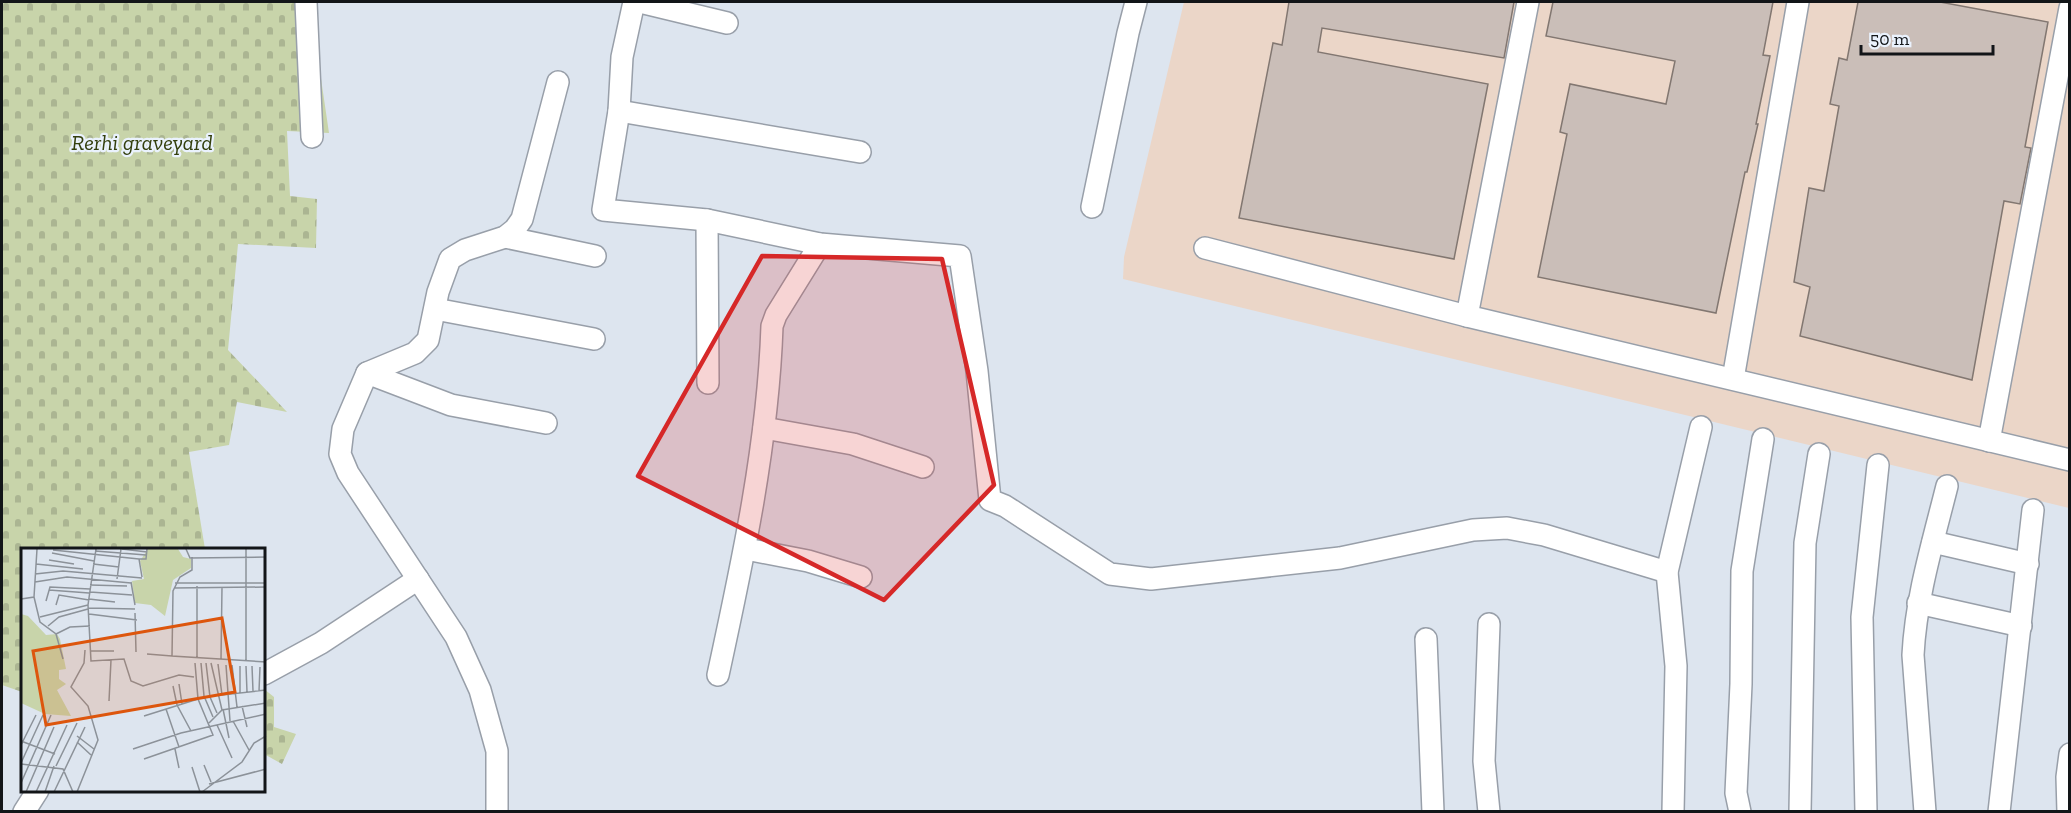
<svg xmlns="http://www.w3.org/2000/svg" width="2071" height="813" viewBox="0 0 2071 813" font-family="'Zilla Slab',serif">
	<defs>
		<pattern id="cemetery-stones" width="16" height="16" patternUnits="userSpaceOnUse" patternTransform="scale(1.5)"><rect width="16" height="16" fill="#c8d4aa"/><path d="M2 7V4a2 2 0 0 1 4 0v3zM10 15v-3a2 2 0 0 1 4 0v3z" fill="#abb592"/></pattern>
	</defs>
	<rect width="100%" height="100%" fill="#dde5ef"/>
	<polygon fill="#ebd6c8" points="1184,2 2069,2 2069,508 1123,279 1124,257"/>
	<g fill="url(#cemetery-stones)">
		<polygon points="2,2 314,2 315,38 329,133 287,131 290,196 317,199 316,248 238,244 228,350 287,412 237,402 229,445 189,452 205,549 22,549 22,692 2,685"/>
		<polygon points="264,689 274,697 274,727 296,734 282,764 264,754"/>
	</g>
	<g fill="#cabeb8" stroke="#827771" stroke-width="1.5">
		<polygon points="1289,2 1514,2 1504,58 1322,28 1318,52 1488,84 1454,259 1239,218 1273,43 1282,45"/>
		<polygon points="1553,2 1773,2 1763,55 1770,56 1756,124 1758,124 1747,172 1745,172 1716,313 1538,277 1567,134 1560,132 1570,84 1666,104 1675,61 1546,36"/>
		<polygon points="1858,2 1940,2 2048,22 2025,147 2031,148 2020,204 2004,201 1972,380 1800,336 1810,287 1794,282 1809,188 1824,191 1839,106 1830,104 1839,58 1847,60"/>
	</g>
	<g fill="none" stroke-linecap="round" stroke-linejoin="round">
		<defs>
			<g id="street">
				<polyline points="306,2 312,137"/>
				<polyline points="634,2 622,57 619,111 603,210 707,220 820,244 960,256 977,371 990,500 1005,506 1110,574 1151,579 1340,558 1473,530 1507,528 1544,535 1667,572"/>
				<polyline points="640,2 727,23"/>
				<polyline points="1528,2 1467,316 2070,460"/>
				<polyline points="619,111 860,152"/>
				<polyline points="1092,207 1128,33 1136,2"/>
				<polyline points="707,220 708,383"/>
				<polyline points="505,237 595,256"/>
				<polyline points="1205,248 1467,316"/>
				<polyline points="435,309 594,339"/>
				<polyline points="367,373 451,405 546,423"/>
				<polyline points="1733,379 1798,2"/>
				<polyline points="764,428 853,444 923,467"/>
				<polyline points="1989,441 2070,8"/>
				<polyline points="1933,542 2028,564"/>
				<polyline points="746,549 808,561 861,577"/>
				<polyline points="1918,603 2021,626"/>
				<polyline points="1489,624 1484,761 1489,812"/>
				<polyline points="1426,639 1433,812"/>
				<polyline points="264,674 321,643 418,579"/>
				<path d="M718 675C743 560 768 444 772 326L776 315 820 244"/>
				<polyline points="24,812 38,790"/>
				<polyline points="497,812 497,751 480,690 456,637 348,473 340,454 343,429 367,373 415,353 428,340 438,292 450,259 465,250 505,237 515,229 522,219 558,82"/>
				<polyline points="1673,812 1676,666 1667,572 1701,427"/>
				<polyline points="1740,812 1736,793 1741,684 1742,571 1763,439"/>
				<polyline points="1800,812 1805,543 1819,454"/>
				<polyline points="1866,812 1862,617 1878,465"/>
				<path d="M1925 812 1913 655C1916 597 1933 542 1947 486"/>
				<polyline points="1999,812 2033,510"/>
				<polyline points="2068,812 2067,777 2070,754"/>
			</g>
		</defs>
		<use href="#street" stroke="#989fa9" stroke-width="24"/>
		<use href="#street" stroke="#fff" stroke-width="21"/>
	</g>
	<path fill="#d62828" fill-opacity="0.2" stroke="#d62828" stroke-width="4.5" stroke-linejoin="round" d="M762 256 942 259 994 485 884 600 638 476Z"/>
	<g text-anchor="middle" dominant-baseline="central" stroke-width="4.5" stroke-linejoin="round" paint-order="stroke">
		<g font-size="22" font-style="italic" fill="#333f0d" stroke="#eaf2fd">
			<text x="142" y="142">Rerhi graveyard</text>
		</g>
	</g>
	<g transform="translate(21 548)">
		<rect width="244" height="244" fill="#dde5ef"/>
		<path d="M127 1H157L162 9 170 11V20L152 32 144 68 130 57 114 55 111 33 123 31 119 13ZM0 66 7 68 25 87 36 86 39 91 45 121 38 122V131L45 136 36 142 50 168 24 166 0 155Z" fill="#c8d4aa"/>
		<path fill="none" stroke="#8c9299" stroke-width="1.5" d="M75 1 67 57 70 113 103 111 110 133 122 138 158 127 173 129M101 1 126 4M165 1 169 10 245 9M32 2 118 11M74 3 125 7M31 5 73 13M171 9V22L159 29 152 43 151 108 245 114M28 12 53 16M15 16 62 21M72 16 98 19M14 26 42 23 121 30M121 29 118 11H125L126 1M96 31 100 1M14 34 46 29 110 35M110 34 114 57M154 35H245M69 37 106 38M176 38V110M153 40 245 39M28 42 68 45M69 44 111 47M13 49 19 74 35 86 42 111M0 51 13 49 16 1M68 51 94 54M25 53 29 39 69 41M35 57 38 47 68 52M67 60 114 61M114 65 115 104M68 66 116 72M19 69 67 57M27 78 38 69 67 61M35 86 49 79 69 78M70 103H93M126 106 151 108M200 111 201 39M225 113V1M180 115 183 148 192 169M185 115 189 149 196 165M190 115 201 162M197 116 201 147 245 142M205 117 209 173M211 117 216 159M219 118V145M225 118 226 144M231 118 232 143M158 136 161 156M152 138 156 157 170 183M238 143 239 119M88 153 90 112M221 158 226 179M145 161 158 199M202 161 208 190M123 168 177 151M212 173 228 202M188 175 201 162 245 155M196 177 211 210M56 188 73 201M0 193 34 206M56 194 70 207M0 197 15 167M112 201 160 185 245 166M154 201 158 220M123 211 192 187 177 151 174 115M0 215 22 167M0 216 42 221 52 244M183 217 190 234M35 218 56 175M171 219 179 244M0 235 30 167M188 236 245 221M5 244 33 179M15 244 46 177M24 244 33 218M33 244 64 179M56 244 77 192 67 158 50 139 63 115 64 102M181 244 221 214 233 195 245 188"/>
		<path fill="#dd560d" fill-opacity="0.15" stroke="#dd560d" stroke-width="3" d="M201 70 214 144 25 177 12 103Z"/>
		<rect width="244" height="244" fill="none" stroke="#121518" stroke-width="3"/>
	</g>
	<rect width="2071" height="813" fill="none" stroke="#121518" stroke-width="6"/>
	<path d="M1861 45v9h132v-9" fill="none" stroke="#121518" stroke-width="3"/>
	<text x="1870" y="45" font-size="18" fill="#121518" stroke="#eaf2fd" stroke-width="4.5" paint-order="stroke">50 m</text>
</svg>
